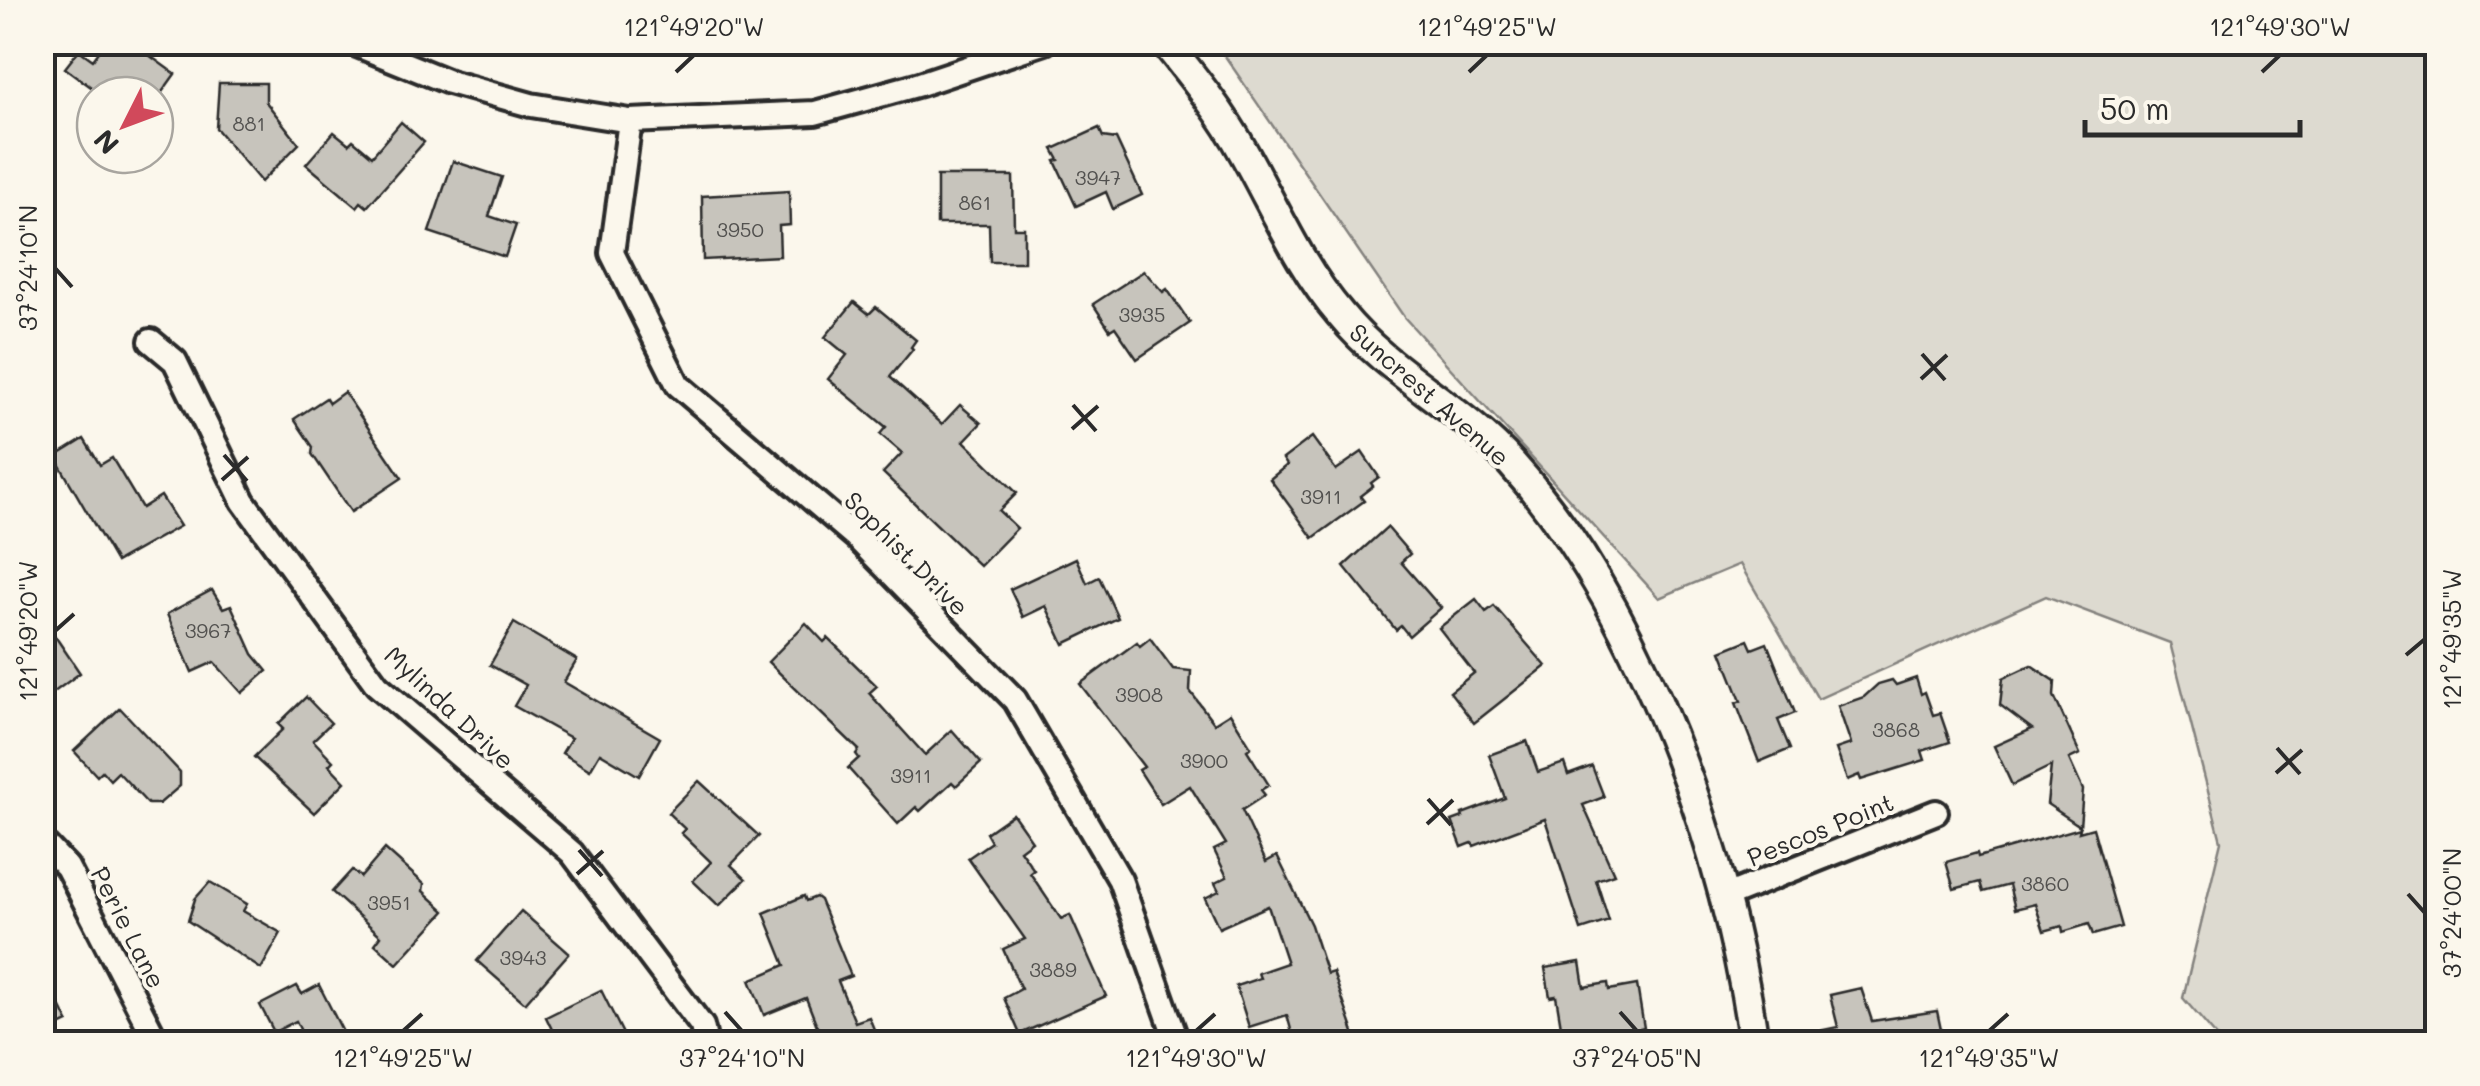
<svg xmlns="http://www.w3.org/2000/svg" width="2480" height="1086" viewBox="0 0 2480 1086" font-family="Mali,sans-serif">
	<rect width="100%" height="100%" fill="#fbf7ec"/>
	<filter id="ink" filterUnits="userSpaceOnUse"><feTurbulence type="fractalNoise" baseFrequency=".01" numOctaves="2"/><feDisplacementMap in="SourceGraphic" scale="20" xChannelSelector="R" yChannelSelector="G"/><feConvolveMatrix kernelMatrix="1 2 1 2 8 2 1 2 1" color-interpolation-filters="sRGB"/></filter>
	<g filter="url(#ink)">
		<polygon fill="#dddad0" stroke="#84827e" stroke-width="2.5" points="1216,43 2437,43 2437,1043 2222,1043 2183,998 2221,841 2170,643 2046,596 1818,699 1740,564 1659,598 1404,317"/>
		<g fill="#c7c4bc" stroke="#2b2b2b" stroke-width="2.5">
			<polygon points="106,42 131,42 175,74 160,95 102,95 65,68 79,50 93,60"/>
			<polygon points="219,83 266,83 266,102 299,144 261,182 216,128"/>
			<polygon points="401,122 424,142 367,207 361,202 357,207 306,164 334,132 349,144 353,140 372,156"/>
			<polygon points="1099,128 1103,137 1116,139 1142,195 1113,209 1106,192 1076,206 1055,161 1059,160 1053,149"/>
			<polygon points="453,161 502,177 489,216 516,225 505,257 429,232"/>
			<polygon points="937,176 1013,176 1014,228 1024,228 1024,262 990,262 989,224 937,224"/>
			<polygon points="789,191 790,225 779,226 780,256 703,260 702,196"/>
			<polygon points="1144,271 1163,292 1167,289 1190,323 1137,359 1115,327 1110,330 1093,304"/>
			<polygon points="854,302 869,314 876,307 916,340 911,347 913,349 890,377 942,424 960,405 981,423 964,441 1017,493 999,511 1017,528 980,566 883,473 902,453 880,434 886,427 828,379 847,355 825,337"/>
			<polygon points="344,392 402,478 351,512 312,454 313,447 294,419 326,398 329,403"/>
			<polygon points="1312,437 1336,470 1362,452 1379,477 1371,483 1373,486 1360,496 1364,501 1313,538 1270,479 1287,465 1283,459"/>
			<polygon points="84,439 100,465 112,458 142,508 161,496 180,526 116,562 55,457"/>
			<polygon points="1387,527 1410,554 1401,562 1441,608 1409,636 1401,626 1396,630 1344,566"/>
			<polygon points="1076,558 1087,583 1099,577 1118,618 1064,644 1046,606 1023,617 1010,589"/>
			<polygon points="212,590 223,608 231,605 253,654 267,671 242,693 214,662 192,672 167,614"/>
			<polygon points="1476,599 1486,612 1494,606 1546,666 1474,723 1450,692 1474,673 1439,628"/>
			<polygon points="42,617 80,673 42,701"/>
			<polygon points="514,623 577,660 564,682 660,738 639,776 600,753 590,770 562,753 571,738 514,706 526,685 490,665"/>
			<polygon points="806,623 824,642 828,638 877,686 869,693 925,755 952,730 981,763 956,786 952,782 920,811 916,807 898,824 848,768 859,758 856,754 859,750 768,662"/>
			<polygon points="1150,638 1173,669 1191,671 1190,691 1214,723 1230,713 1251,747 1247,750 1269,785 1261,790 1265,795 1242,810 1266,862 1277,856 1311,925 1327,974 1333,972 1358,1044 1295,1044 1287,1015 1249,1027 1236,986 1260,978 1258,973 1287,963 1268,906 1219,928 1205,898 1219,891 1215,883 1227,877 1214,850 1226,844 1190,786 1161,804 1139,770 1144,767 1080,684 1137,642 1140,646"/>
			<polygon points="1748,640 1752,649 1767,643 1795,713 1778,720 1790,749 1759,762 1736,703 1741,701 1721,651"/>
			<polygon points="2031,665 2055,681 2054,696 2080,754 2069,759 2083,790 2080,826 2047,804 2051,766 2012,785 1994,746 2032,729 2000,705 2003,678"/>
			<polygon points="1916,678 1921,694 1925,692 1933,715 1940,713 1950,742 1922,751 1925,760 1861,780 1859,775 1847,780 1836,749 1851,744 1838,706 1864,697 1878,684 1892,680 1896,685"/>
			<polygon points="306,697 331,723 313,740 333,761 329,765 345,782 314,813 254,757 283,729 278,724"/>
			<polygon points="120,708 180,772 180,786 159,804 148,804 118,772 110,780 102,771 97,776 74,751"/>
			<polygon points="1527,741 1538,772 1564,763 1568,775 1592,766 1604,797 1583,805 1614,874 1596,880 1609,921 1581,930 1545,819 1474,846 1472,843 1462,847 1452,821 1463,817 1462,814 1505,798 1489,755"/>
			<polygon points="699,781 759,836 731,865 746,879 719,906 693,881 711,862 681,833 685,829 668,813"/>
			<polygon points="1013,814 1032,841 1020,850 1034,870 1030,873 1061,919 1070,915 1106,996 1020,1034 1004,998 1021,989 1003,949 1025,939 968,858 991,842 986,833"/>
			<polygon points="2080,828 2079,832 2093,828 2121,927 2093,935 2089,924 2063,932 2062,926 2044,931 2035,904 2015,909 2009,885 1983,892 1980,882 1954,889 1946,862 1977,853 1978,857"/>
			<polygon points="385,849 424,884 423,891 445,911 397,964 375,944 381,936 332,892 352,870 361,877"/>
			<polygon points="210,882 247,904 243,911 281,933 261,969 188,921 195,899"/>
			<polygon points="804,896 806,901 816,897 820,900 851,976 838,981 855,1022 869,1017 880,1044 805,1044 821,1036 806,998 764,1015 750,980 785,965 764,913"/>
			<polygon points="521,911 569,953 525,1003 477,961"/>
			<polygon points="1580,962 1584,987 1608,983 1609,990 1637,985 1644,1028 1564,1044 1556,996 1550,997 1545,968"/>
			<polygon points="42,969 68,1022 42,1034"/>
			<polygon points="319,985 349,1044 307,1044 296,1021 274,1032 260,1005 297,986 302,994"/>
			<polygon points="1861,988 1872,1021 1937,1011 1944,1044 1815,1044 1814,1032 1838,1027 1830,995"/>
			<polygon points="601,990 628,1044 559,1044 546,1017"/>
		</g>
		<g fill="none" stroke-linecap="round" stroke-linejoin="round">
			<defs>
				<g id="minor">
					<polyline points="350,42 449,82 531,105 630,121 815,113 920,84 1045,42"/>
					<polyline points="630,121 612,253 678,385 856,537 1015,700 1120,880 1178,1044"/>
					<polyline points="151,341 175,361 243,501 377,685 572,853 702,1026 706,1044"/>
					<polyline points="42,841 67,867 158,1044"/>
					<polyline points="1724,897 1936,812"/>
				</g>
				<path id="tertiary" d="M1165 42C1193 77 1223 114 1244 153 1275 208 1299 266 1341 315 1389 374 1461 407 1512 464 1641 607 1728 854 1754 1044"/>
			</defs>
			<use href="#minor" stroke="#2b2b2b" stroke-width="30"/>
			<use href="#tertiary" stroke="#2b2b2b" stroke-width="35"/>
			<use href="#minor" stroke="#fbf7ec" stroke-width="22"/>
			<use href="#tertiary" stroke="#fbf7ec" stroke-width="28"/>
		</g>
	</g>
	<path fill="none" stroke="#2b2b2b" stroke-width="4" d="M676 72 694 55M1469 72 1487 55M2262 72 2280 55M55 268 72 287M1922 354 1945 380M1921 379 1947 355M1073 405 1096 431M1072 429 1098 406M224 455 247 481M222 480 248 457M55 631 74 614M2406 655 2425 639M2277 748 2300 774M2276 773 2302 750M1428 799 1451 825M1427 824 1453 800M579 850 602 876M577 874 603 851M2408 894 2425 913M725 1012 742 1031M1620 1012 1637 1031M403 1031 422 1014M1196 1031 1215 1014M1989 1031 2008 1014"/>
	<g text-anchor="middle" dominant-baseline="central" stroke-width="8" stroke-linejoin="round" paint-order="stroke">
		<g font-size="20" fill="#52514f">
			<text x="249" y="123">881</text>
			<text x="1098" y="177">3947</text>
			<text x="975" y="202">861</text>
			<text x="740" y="229">3950</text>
			<text x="1142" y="314">3935</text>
			<text x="1321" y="496">3911</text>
			<text x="208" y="630">3967</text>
			<text x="1139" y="694">3908</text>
			<text x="1896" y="729">3868</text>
			<text x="1204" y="760">3900</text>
			<text x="911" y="775">3911</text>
			<text x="2045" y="883">3860</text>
			<text x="389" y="902">3951</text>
			<text x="523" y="957">3943</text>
			<text x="1053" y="969">3889</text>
		</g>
		<g font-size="25" fill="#2b2b2b" stroke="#fbf7ec">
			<text transform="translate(1430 394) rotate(41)">Suncrest Avenue</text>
			<text transform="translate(907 553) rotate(45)">Sophist Drive</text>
			<text transform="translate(450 707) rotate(43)">Mylinda Drive</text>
			<text transform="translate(1820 829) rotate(-22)">Pescos Point</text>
			<text transform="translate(129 927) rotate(63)">Perie Lane</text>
		</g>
	</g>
	<rect width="2480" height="1086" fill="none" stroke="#fbf7ec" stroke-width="110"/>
	<g transform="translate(125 125) rotate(228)"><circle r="48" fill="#fbf7ec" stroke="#a8a59f" stroke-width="2.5"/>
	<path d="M0-8L18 38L0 25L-18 38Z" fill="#d1495b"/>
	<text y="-15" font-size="28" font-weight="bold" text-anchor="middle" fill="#2b2b2b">N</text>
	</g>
	<path d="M2085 120v15h215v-15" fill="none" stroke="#2b2b2b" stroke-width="5"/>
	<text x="2100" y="120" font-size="30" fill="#2b2b2b" stroke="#fbf7ec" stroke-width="8" paint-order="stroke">50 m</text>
	<rect x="55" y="55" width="2370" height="976" fill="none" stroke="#2b2b2b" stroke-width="4"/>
	<g font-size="25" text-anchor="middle" fill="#2b2b2b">
		<text x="694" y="36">121°49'20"W</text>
		<text x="1487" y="36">121°49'25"W</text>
		<text x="2280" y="36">121°49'30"W</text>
		<text transform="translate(28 268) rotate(-90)" y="9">37°24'10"N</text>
		<text transform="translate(28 631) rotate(-90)" y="9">121°49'20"W</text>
		<text transform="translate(2452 639) rotate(-90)" y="9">121°49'35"W</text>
		<text transform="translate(2452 913) rotate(-90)" y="9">37°24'00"N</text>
		<text x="403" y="1067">121°49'25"W</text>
		<text x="742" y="1067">37°24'10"N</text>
		<text x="1196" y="1067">121°49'30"W</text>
		<text x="1637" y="1067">37°24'05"N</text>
		<text x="1989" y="1067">121°49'35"W</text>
	</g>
</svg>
